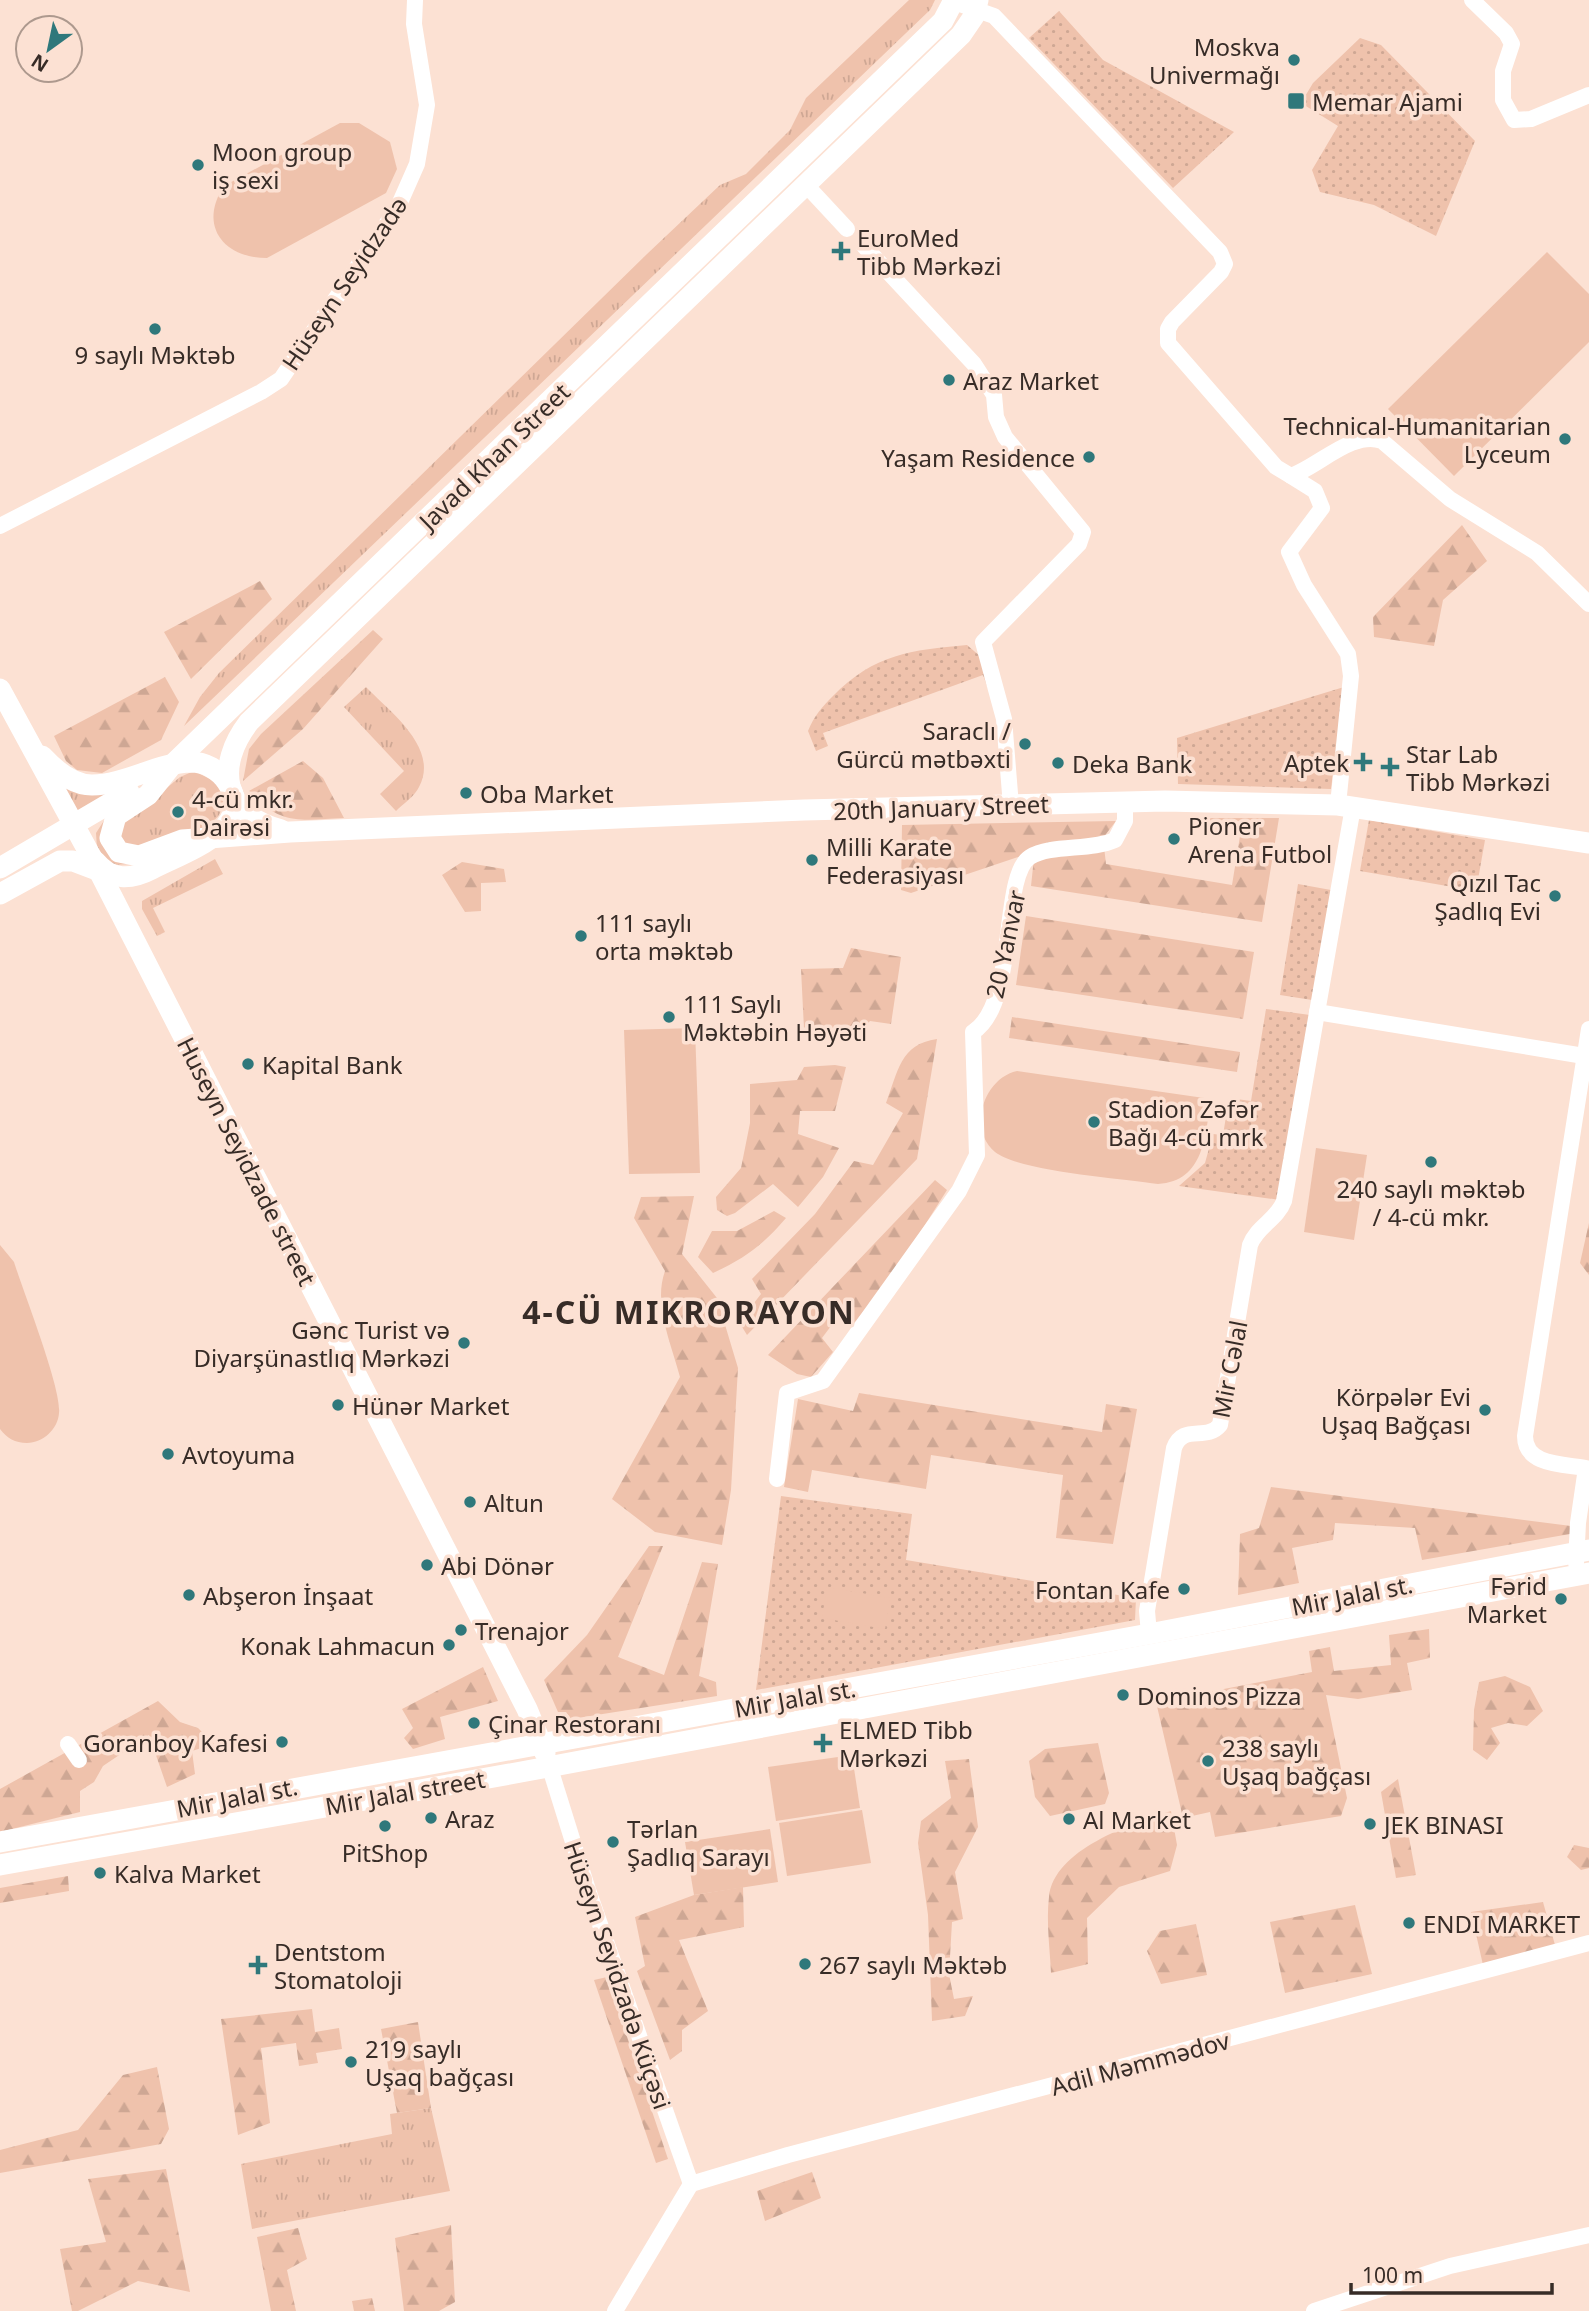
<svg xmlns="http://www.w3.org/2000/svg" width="1589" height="2311" viewBox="0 0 1589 2311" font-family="'Noto Sans',sans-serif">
	<defs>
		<pattern id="grass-tufts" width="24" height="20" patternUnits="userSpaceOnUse" patternTransform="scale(1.75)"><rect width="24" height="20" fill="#efc2ac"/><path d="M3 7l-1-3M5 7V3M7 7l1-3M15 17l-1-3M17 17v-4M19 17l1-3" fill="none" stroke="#cea794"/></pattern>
		<pattern id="forest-firs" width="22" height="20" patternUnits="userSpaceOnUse" patternTransform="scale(1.75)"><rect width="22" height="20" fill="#efc2ac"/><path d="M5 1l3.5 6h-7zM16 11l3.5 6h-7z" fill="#cea794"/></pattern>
		<pattern id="park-dots" width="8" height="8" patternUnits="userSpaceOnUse" patternTransform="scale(1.75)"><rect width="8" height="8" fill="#efc2ac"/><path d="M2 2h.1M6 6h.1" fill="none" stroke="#cea794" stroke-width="1.8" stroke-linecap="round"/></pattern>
	</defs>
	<rect width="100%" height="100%" fill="#fce1d3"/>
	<g fill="url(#grass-tufts)">
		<polygon points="909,0 935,0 930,10 184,726 200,697 219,673 647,254 720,185 746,174 790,130 806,98"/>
		<path d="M366 687C389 711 440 748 419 787 415 796 403 804 396 811L380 794 404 771 344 707Z"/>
		<path d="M194 771 214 781 224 797C223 807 221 816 212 822 196 835 146 847 125 847L117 829 180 777Z"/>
		<polygon points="57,778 116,789 77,812"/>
		<polygon points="105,819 130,864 114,865 97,849 96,833"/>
		<polygon points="215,859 223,874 153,908 165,932 157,936 142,909 142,901"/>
		<polygon points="431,2108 450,2191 252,2229 241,2164 392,2134 390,2114"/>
	</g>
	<g fill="url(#forest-firs)">
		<polygon points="1462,525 1487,561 1443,600 1434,646 1374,637 1373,617"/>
		<polygon points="260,581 272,599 191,679 164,632"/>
		<polygon points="373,630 383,639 303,729 243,781 249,749 261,734"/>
		<polygon points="165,677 179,702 161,740 102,773 77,770 66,761 54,736"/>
		<path d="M303 761 323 778 344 818C301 820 280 826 249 791Z"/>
		<polygon points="1202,818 1279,818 1262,922 1031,886 1034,858 1027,854 911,893 901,890 902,825 1116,821 1103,838 1106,864 1232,885 1240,836 1199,828"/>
		<polygon points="462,862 504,869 506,882 481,883 481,911 465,912 442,875"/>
		<polygon points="1026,916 1254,952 1243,1019 1016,985"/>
		<polygon points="851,948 901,957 891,1024 870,1021 859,1033 804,1029 801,969 843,968"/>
		<polygon points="1012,1017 1240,1052 1237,1072 1009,1038"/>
		<path d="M937 1039 917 1159 747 1335 739 1322 761 1294 752 1279 815 1214 854 1161 873 1165 903 1113 886 1103C898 1072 900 1044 937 1039Z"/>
		<polygon points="835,1065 846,1067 835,1111 800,1111 798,1134 839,1148 823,1177 798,1207 773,1184 735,1213 727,1216 717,1210 716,1197 741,1168 750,1123 750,1084 797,1080 804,1067"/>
		<polygon points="935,1180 947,1190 894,1274 854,1323 840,1314 822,1338 833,1352 811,1377 797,1374 768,1355"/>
		<path d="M694 1196 682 1254 717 1298 738 1368 731 1490 722 1545 655 1532 612 1499 680 1377C671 1343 653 1304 665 1271L634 1218 641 1197Z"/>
		<path d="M774 1211 786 1218C763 1245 745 1258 713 1273L698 1257 712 1231H737Z"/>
		<polygon points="1589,1223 1589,1275 1580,1263"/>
		<polygon points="859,1393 1102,1432 1106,1404 1137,1409 1113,1544 1056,1538 1063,1475 931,1455 926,1489 812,1470 808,1492 784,1487 798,1399 853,1411"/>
		<polygon points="1271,1487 1571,1526 1570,1534 1422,1560 1415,1528 1335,1523 1333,1540 1292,1548 1299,1583 1238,1595 1240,1534 1259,1528"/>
		<polygon points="649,1546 663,1546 618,1657 664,1675 702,1562 718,1564 699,1676 716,1682 717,1696 571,1719 566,1712 558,1712 544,1680 587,1635"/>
		<polygon points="1429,1629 1430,1658 1407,1663 1412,1690 1358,1699 1326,1695 1347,1798 1341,1816 1215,1837 1210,1812 1183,1818 1156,1702 1312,1672 1309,1651 1330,1647 1334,1671 1391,1665 1389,1635"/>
		<polygon points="483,1667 498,1701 440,1717 445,1739 413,1749 404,1738 413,1728 402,1709"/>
		<polygon points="1505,1676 1530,1687 1543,1711 1527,1726 1508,1723 1491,1728 1500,1743 1487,1760 1473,1750 1474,1710 1479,1682"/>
		<polygon points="158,1701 180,1722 198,1728 214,1744 192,1751 195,1774 167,1787 149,1735 103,1766 94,1782 80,1791 80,1812 0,1832 0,1789"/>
		<polygon points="1098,1743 1109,1793 1105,1804 1050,1816 1035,1797 1029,1761 1045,1749"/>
		<polygon points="969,1759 978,1827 955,1872 963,1919 952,1922 949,1974 954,1999 973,1996 965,2016 932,2021 928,1915 918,1843 921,1821 951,1798 945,1761"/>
		<polygon points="1398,1779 1416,1875 1396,1878 1381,1792"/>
		<path d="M1171 1811 1177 1845 1170 1871 1119 1887 1087 1918 1088 1964 1051 1973C1050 1949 1046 1922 1049 1897 1054 1849 1131 1824 1171 1811Z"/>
		<polygon points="1574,1845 1589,1848 1589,1868 1581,1870 1567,1857"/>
		<polygon points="68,1876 69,1891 0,1903 0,1888"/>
		<polygon points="743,1887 744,1927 679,1940 708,2011 682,2030 682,2051 670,2060 637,1971 645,1966 635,1917 694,1895"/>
		<polygon points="1543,1902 1555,1945 1483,1965 1471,1912"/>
		<polygon points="1355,1905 1372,1974 1285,1993 1270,1922"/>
		<polygon points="1196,1924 1207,1975 1161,1984 1147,1951 1160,1931"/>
		<polygon points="607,1977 668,2159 656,2163 594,1980"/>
		<polygon points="312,2009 315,2032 339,2028 342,2049 316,2053 318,2063 299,2066 296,2043 261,2048 270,2123 238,2135 221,2019"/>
		<polygon points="418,2022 431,2108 397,2113 381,2029"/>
		<polygon points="157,2067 169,2129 161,2144 0,2173 0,2150 78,2130 123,2075"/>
		<polygon points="166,2169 190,2292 138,2281 78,2311 72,2311 60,2249 106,2242 88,2179"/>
		<polygon points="812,2172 821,2198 765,2221 757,2191"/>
		<polygon points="451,2225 455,2302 439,2311 404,2311 395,2238"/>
		<polygon points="298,2228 307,2259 287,2270 296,2311 271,2311 257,2237"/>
		<polygon points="372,2298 375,2311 354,2311 352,2301"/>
	</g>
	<g fill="url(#park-dots)">
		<polygon points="1059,11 1103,60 1234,132 1173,188 1029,38"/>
		<polygon points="1360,38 1381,45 1475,141 1436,236 1374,205 1320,192 1312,170 1338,126 1301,103 1313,83"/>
		<path d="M967 645 981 657 991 697 983 675 823 733 828 746 816 751 808 731C814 716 822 707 833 696 874 654 911 650 967 645Z"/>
		<polygon points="1344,687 1331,789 1178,784 1177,738"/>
		<polygon points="1369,820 1485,840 1476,891 1360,871"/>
		<polygon points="1298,884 1331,890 1312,1000 1280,995"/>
		<polygon points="1266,1009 1310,1015 1280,1200 1179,1186 1205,1163 1213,1134 1223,1135 1229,1098 1251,1101"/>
		<polygon points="781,1496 912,1514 906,1560 1136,1598 1135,1620 756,1690"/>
	</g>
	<g fill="#efc2ac">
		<path d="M340 123H359L390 142 397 169 386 193 267 258C223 258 198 225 224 186Z"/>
		<polygon points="1547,252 1589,294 1589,342 1454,476 1388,409"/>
		<polygon points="695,1028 700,1173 629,1174 624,1030"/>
		<path d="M1017 1071 1211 1099C1205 1135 1205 1181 1158 1184 1121 1178 1021 1172 995 1152 967 1129 984 1078 1017 1071Z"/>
		<polygon points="1316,1148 1367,1155 1354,1240 1304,1232"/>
		<path d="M0 1245 14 1262C23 1291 62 1389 59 1413 58 1429 43 1443 27 1443 15 1443 7 1438 0 1429Z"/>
		<polygon points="827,1587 890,1598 885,1629 822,1618"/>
		<polygon points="852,1755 860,1808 776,1821 768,1767"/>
		<polygon points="862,1810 871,1863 787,1876 779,1823"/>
		<polygon points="770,1829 778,1882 694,1895 685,1842"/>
	</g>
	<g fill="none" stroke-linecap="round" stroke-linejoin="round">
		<g stroke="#fff" stroke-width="16">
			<polyline points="1472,0 1506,33 1512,44 1503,71 1503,100 1514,120 1531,119 1589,95"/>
			<path d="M954 2 994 16 1220 252 1225 264 1221 272 1172 322 1168 329V343L1276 467 1291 476C1319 466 1353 430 1382 441L1450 499 1537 553 1589 604"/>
			<polyline points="807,186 847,229"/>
			<polyline points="864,246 974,364 994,395 996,417 1005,437 1083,532 1079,544 983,642 1004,719 1011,806"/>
			<polyline points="1291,476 1315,491 1322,508 1289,552 1304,585 1348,654 1351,676 1338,805"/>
			<polyline points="0,526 261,392 281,379 398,207 417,164 427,105 414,24 415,0"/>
			<polyline points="1317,1012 1584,1056"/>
			<path d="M777 1479 787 1393 823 1381 959 1191 977 1155 973 1032C1018 1004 1000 876 1030 857 1051 844 1091 851 1115 840L1125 821V801"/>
			<path d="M1576 1563 1578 1523 1586 1468C1564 1464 1525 1466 1525 1436L1589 1029"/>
			<path d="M1149 1634 1147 1611 1174 1448C1183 1423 1206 1442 1220 1425L1250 1245C1257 1226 1277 1220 1284 1201L1353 807"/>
			<polyline points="68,1744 79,1760"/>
			<polyline points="549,1765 588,1890 691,2184"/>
			<polyline points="615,2311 691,2184 788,2155 1589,1943"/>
			<polyline points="1314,2311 1450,2266 1589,2235"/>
		</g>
		<g stroke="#fff" stroke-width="21">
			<polyline points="0,689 99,871 527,1709 545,1753"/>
			<path d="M42 756C55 770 72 785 92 785 125 785 157 763 191 762 205 762 219 770 227 782 259 829 182 853 152 869 131 880 111 881 95 861"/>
			<polyline points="172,765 148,795 116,816 110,838 119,852 139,856 182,840 290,832 804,810 1165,801 1338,805 1589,843"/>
			<polyline points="162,771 172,765 943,21 954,0"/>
			<path d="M281 830C222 814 215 766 249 722L961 35 974 16 978 0"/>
			<polyline points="0,868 129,792"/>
			<polyline points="0,894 60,861 73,861 102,872"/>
			<polyline points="0,1842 1149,1634 1589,1550"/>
			<polyline points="0,1865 521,1772 1589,1573"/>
		</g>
	</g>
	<g fill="#2f787b" stroke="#fce1d3" stroke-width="2.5">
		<circle cx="1294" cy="60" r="7"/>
		<rect x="1287" y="92" width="18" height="18" rx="3.5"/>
		<circle cx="198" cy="165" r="7"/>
		<path d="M837.5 240.5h7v7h7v7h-7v7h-7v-7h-7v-7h7z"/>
		<circle cx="155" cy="329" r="7"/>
		<circle cx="949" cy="380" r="7"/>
		<circle cx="1565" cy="439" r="7"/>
		<circle cx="1089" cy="457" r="7"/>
		<circle cx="1025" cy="744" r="7"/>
		<path d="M1359.5 751.5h7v7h7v7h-7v7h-7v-7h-7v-7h7z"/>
		<circle cx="1058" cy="763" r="7"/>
		<path d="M1386.5 756.5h7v7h7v7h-7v7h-7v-7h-7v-7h7z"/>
		<circle cx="466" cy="793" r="7"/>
		<circle cx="178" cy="812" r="7"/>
		<circle cx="1174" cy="839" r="7"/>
		<circle cx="812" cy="860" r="7"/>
		<circle cx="1555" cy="896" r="7"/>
		<circle cx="581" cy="936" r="7"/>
		<circle cx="669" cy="1017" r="7"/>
		<circle cx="248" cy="1064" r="7"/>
		<circle cx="1094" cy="1122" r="7"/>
		<circle cx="1431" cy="1162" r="7"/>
		<circle cx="464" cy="1343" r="7"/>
		<circle cx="338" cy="1405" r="7"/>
		<circle cx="1485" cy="1410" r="7"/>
		<circle cx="168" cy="1454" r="7"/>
		<circle cx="470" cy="1502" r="7"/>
		<circle cx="427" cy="1565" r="7"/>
		<circle cx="1184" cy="1589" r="7"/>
		<circle cx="189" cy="1595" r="7"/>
		<circle cx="1561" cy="1599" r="7"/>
		<circle cx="461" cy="1630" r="7"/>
		<circle cx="449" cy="1645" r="7"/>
		<circle cx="1123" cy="1695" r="7"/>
		<circle cx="474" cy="1723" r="7"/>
		<circle cx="282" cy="1742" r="7"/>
		<path d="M819.5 1732.5h7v7h7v7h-7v7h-7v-7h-7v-7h7z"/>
		<circle cx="1208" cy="1761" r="7"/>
		<circle cx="431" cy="1818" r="7"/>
		<circle cx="1069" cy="1819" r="7"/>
		<circle cx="1370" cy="1824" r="7"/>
		<circle cx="385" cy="1826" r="7"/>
		<circle cx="613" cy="1842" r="7"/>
		<circle cx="100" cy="1873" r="7"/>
		<circle cx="1409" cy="1923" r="7"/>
		<circle cx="805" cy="1964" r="7"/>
		<path d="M254.5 1954.5h7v7h7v7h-7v7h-7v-7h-7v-7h7z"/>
		<circle cx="351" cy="2062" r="7"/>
	</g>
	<g text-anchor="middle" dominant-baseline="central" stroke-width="7" stroke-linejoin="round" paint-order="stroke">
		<g font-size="24" fill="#372c27" stroke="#fce1d3" text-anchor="start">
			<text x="1280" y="46" text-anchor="end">Moskva<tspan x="1280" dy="28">Univermağı</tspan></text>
			<text x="1312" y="101">Memar Ajami</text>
			<text x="212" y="151">Moon group<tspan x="212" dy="28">iş sexi</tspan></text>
			<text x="857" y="237">EuroMed<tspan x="857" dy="28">Tibb Mərkəzi</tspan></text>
			<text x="155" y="354" text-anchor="middle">9 saylı Məktəb</text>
			<text x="963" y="380">Araz Market</text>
			<text x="1551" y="425" text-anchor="end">Technical-Humanitarian<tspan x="1551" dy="28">Lyceum</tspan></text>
			<text x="1075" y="457" text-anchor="end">Yaşam Residence</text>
			<text x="1011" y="730" text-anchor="end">Saraclı /<tspan x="1011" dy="28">Gürcü mətbəxti</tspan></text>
			<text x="1406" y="753">Star Lab<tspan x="1406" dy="28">Tibb Mәrkәzi</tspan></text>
			<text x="1349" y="762" text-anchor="end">Aptek</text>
			<text x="1072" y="763">Deka Bank</text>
			<text x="480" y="793">Oba Market</text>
			<text x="192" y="798">4-cü mkr.<tspan x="192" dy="28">Dairəsi</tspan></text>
			<text x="1188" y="825">Pioner<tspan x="1188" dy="28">Arena Futbol</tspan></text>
			<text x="826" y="846">Milli Karate<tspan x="826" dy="28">Federasiyası</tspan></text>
			<text x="1541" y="882" text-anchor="end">Qızıl Tac<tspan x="1541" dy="28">Şadlıq Evi</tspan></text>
			<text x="595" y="922">111 saylı<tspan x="595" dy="28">orta məktəb</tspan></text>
			<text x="683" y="1003">111 Saylı<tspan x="683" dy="28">Məktəbin Həyəti</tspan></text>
			<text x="262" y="1064">Kapital Bank</text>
			<text x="1108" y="1108">Stadion Zəfər<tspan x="1108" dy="28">Bağı 4-cü mrk</tspan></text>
			<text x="1431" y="1188" text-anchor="middle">240 saylı məktəb<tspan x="1431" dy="28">/ 4-cü mkr.</tspan></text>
			<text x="450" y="1329" text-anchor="end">Gənc Turist və<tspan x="450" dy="28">Diyarşünastlıq Mərkəzi</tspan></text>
			<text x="1471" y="1396" text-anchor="end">Körpələr Evi<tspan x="1471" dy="28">Uşaq Bağçası</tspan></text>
			<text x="352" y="1405">Hünər Market</text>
			<text x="182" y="1454">Avtoyuma</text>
			<text x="484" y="1502">Altun</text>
			<text x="441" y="1565">Abi Dönər</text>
			<text x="1547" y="1585" text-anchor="end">Fərid<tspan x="1547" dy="28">Market</tspan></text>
			<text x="1170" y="1589" text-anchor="end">Fontan Kafe</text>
			<text x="203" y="1595">Abşeron İnşaat</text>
			<text x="475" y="1630">Trenajor</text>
			<text x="435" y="1645" text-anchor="end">Konak Lahmacun</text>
			<text x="1137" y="1695">Dominos Pizza</text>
			<text x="488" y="1723">Çinar Restoranı</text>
			<text x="839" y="1729">ELMED Tibb<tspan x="839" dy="28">Mərkəzi</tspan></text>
			<text x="268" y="1742" text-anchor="end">Goranboy Kafesi</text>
			<text x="1222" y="1747">238 saylı<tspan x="1222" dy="28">Uşaq bağçası</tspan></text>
			<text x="445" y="1818">Araz</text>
			<text x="1083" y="1819">Al Market</text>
			<text x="1384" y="1824">JEK BINASI</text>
			<text x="627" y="1828">Tərlan<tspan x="627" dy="28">Şadlıq Sarayı</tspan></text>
			<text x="385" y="1852" text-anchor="middle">PitShop</text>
			<text x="114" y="1873">Kalva Market</text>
			<text x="1423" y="1923">ENDI MARKET</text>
			<text x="274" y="1951">Dentstom<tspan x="274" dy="28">Stomatoloji</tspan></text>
			<text x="819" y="1964">267 saylı Məktəb</text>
			<text x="365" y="2048">219 saylı<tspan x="365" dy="28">Uşaq bağçası</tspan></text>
		</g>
		<g font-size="24" fill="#372c27" stroke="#fce1d3">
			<text transform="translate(344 283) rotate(-56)">Hüseyn Seyidzadə</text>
			<text transform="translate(494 456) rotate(-44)">Javad Khan Street</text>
			<text transform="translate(941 807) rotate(-2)">20th January Street</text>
			<text transform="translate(1005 944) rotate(-78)">20 Yanvar</text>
			<text transform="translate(247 1161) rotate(63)">Huseyn Seyidzade street</text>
			<text transform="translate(1229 1369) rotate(-79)">Mir Cəlal</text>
			<text transform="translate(1352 1595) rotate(-11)">Mir Jalal st.</text>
			<text transform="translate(795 1698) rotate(-10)">Mir Jalal st.</text>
			<text transform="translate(405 1792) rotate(-10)">Mir Jalal street</text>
			<text transform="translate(237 1797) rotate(-11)">Mir Jalal st.</text>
			<text transform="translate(618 1975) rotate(71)">Hüseyn Seyidzadə Küçəsi</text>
			<text transform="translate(1140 2063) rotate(-15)">Adil Məmmədov</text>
		</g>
		<g font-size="32" font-weight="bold" letter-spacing="2" fill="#372c27" stroke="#fce1d3">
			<text x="689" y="1311">4-CÜ MIKRORAYON</text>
		</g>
	</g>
	<g transform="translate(49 49) rotate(213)"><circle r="33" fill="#fce1d3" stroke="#ad998e" stroke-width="2"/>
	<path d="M0-5L12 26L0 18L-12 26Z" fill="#2f787b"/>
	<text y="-10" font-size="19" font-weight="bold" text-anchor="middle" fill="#372c27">N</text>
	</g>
	<path d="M1351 2283v10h201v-10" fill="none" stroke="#372c27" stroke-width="3.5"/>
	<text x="1362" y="2283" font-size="21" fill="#372c27" stroke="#fce1d3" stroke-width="5" paint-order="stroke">100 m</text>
</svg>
